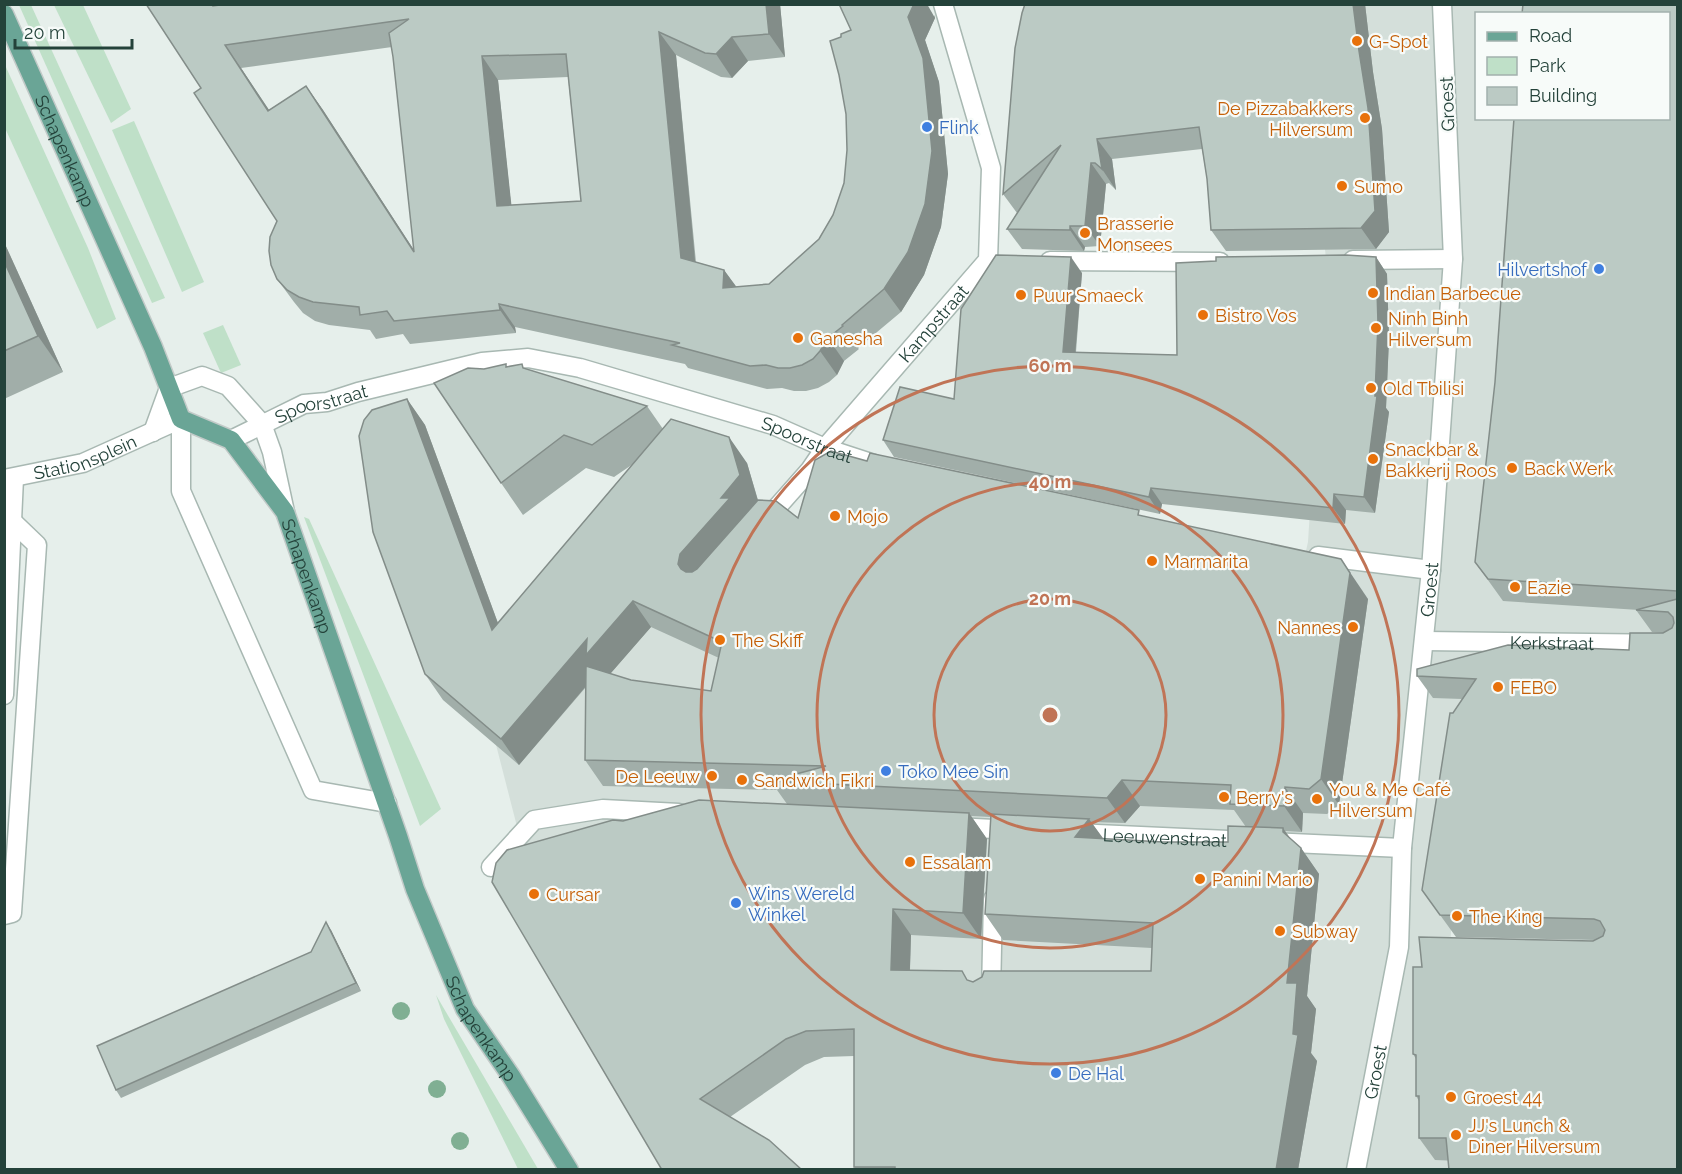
<svg xmlns="http://www.w3.org/2000/svg" width="1682" height="1174" viewBox="0 0 1682 1174" font-family="Raleway,sans-serif">
	<rect width="100%" height="100%" fill="#e6efeb"/>
	<path fill="#d4dfda" fill-rule="evenodd" d="M1300 5H1677V773L1451 930 1450 959 1506 1169H866L864 985 558 986 493 733 636 560 1264 735 1308 542 1326 259ZM1476 14H1668V118H1476Z"/>
	<g fill="#bfe0c8">
		<polygon points="19,5 31,5 165,298 152,303"/>
		<polygon points="54,5 83,5 131,109 111,123"/>
		<polygon points="5,65 88,248 116,319 97,329 5,128"/>
		<polygon points="134,121 204,282 182,292 112,130"/>
		<polygon points="223,325 241,365 221,373 203,333"/>
		<polygon points="304,517 309,519 441,809 420,826"/>
		<polygon points="436,995 538,1169 518,1169 444,1019"/>
	</g>
	<g fill="none" stroke-linecap="round" stroke-linejoin="round">
		<defs>
			<g id="minor">
				<polyline points="1353,260 1453,259"/>
				<polyline points="1050,261 1220,262"/>
				<polyline points="153,432 169,388 202,376 228,386 262,424 272,452 285,512"/>
				<path id="s1" d="M231 440 304 404 327 402 358 392 482 362 528 358 580 368 773 425 825 448 874 464"/>
				<path id="s2" d="M4 479 83 463 181 419V491L313 790 387 803"/>
				<path id="s3" d="M764 522 810 470 825 448 988 260 991 168 943 4"/>
				<polyline points="1318,556 1431,570"/>
				<path id="s4" d="M1424 641 1678 644"/>
				<polyline points="4,695 14,478"/>
				<polyline points="955,827 1014,830"/>
				<path id="s5" d="M1075 833 1402 848"/>
				<polyline points="491,867 534,820 603,809 679,813"/>
				<polyline points="4,915 12,913 37,545 13,522"/>
				<polyline points="991,995 993,899"/>
				<path id="s6" d="M1356 1170 1399 947 1402 848 1431 570 1453 259 1442 4"/>
			</g>
			<g id="major">
				<path id="s7" d="M4 14 153 347 181 419 231 440 285 512 398 836 415 889 465 1009 511 1076 569 1170"/>
			</g>
		</defs>
		<use href="#minor" stroke="#a8b8b2" stroke-width="21"/>
		<use href="#major" stroke="#c2cac8" stroke-width="21"/>
		<use href="#minor" stroke="#fff" stroke-width="18"/>
		<use href="#major" stroke="#6aa596" stroke-width="18"/>
	</g>
	<g fill="#80af93">
		<circle cx="401" cy="1011" r="9"/>
		<circle cx="437" cy="1089" r="9"/>
		<circle cx="460" cy="1141" r="9"/>
	</g>
	<g fill="#a1aea9" fill-rule="evenodd">
		<path d="M228 4H780L785 57 748 61 732 78 721 77 676 55 696 262 724 270 736 287 769 284 819 239 833 215 935 15V18L925 40 939 82 948 174 941 227 924 275 901 312 858 348 859 349 844 361 837 375 829 382 818 388 806 391H794L782 388 767 389 688 368 685 364 515 327 516 333 410 344 403 334 376 339 370 330 329 325 315 321 303 313 294 302 277 279V221L201 88 220 6ZM392 47 393 57 414 250 323 110 306 86 269 110 241 68ZM568 77 581 201 511 205 498 80Z"/>
		<polygon points="1025,4 1365,4 1373,72 1382,129 1389,232 1376,249 1226,251 1211,230 1207,179 1202,149 1112,159 1116,190 1109,183 1106,184 1100,246 1085,247 1084,251 1022,249 1007,229 1017,213 1003,194"/>
		<polygon points="1677,4 1677,1170 1435,1160 1419,1138 1419,1101 1416,1096 1416,1059 1413,1054 1422,967 1595,940 1456,937 1422,890 1453,713 1462,699 1433,698 1417,676 1629,650 1663,633 1652,632 1636,610 1639,610 1503,601 1475,562"/>
		<polygon points="4,242 63,372 4,399"/>
		<polygon points="1376,257 1387,274 1389,339 1386,408 1389,412 1375,513 1346,510 1345,524 1162,504 1160,514 894,457 883,440 954,399 1082,273 1076,352 1177,355"/>
		<path d="M508 367 526 369 647 406 663 429 747 463 758 500 798 518 867 461 1143 516 1368 599 1339 805 1327 814 1303 813 1302 832 1285 831 1290 838 1301 848 1319 874 1307 996 1316 1009 1311 1053 1317 1061 1298 1170H856L854 1167V1056L824 1057 805 1065 730 1117 662 1170 623 821 787 804 777 790 603 786 585 760 586 687 519 765 443 700 425 674 407 399 425 425 498 623 633 464 614 477 586 468 523 515 501 483 484 369ZM651 627 719 658 711 691 631 680 610 674ZM1140 806 1234 810 1246 827 1228 842H1163L1103 839 1091 822 1125 823ZM971 816 991 817 985 914 1003 940 1152 948 1151 971 973 982 910 970 911 935 981 939 987 839Z"/>
		<polygon points="331,930 361,991 121,1098 116,1090 311,952"/>
	</g>
	<g fill="#838d89">
		<polygon points="766,4 780,4 785,57 769,34"/>
		<polygon points="914,4 927,4 935,18 925,40 939,82 948,174 941,227 924,275 901,312 884,289 908,17"/>
		<polygon points="1353,4 1365,4 1373,72 1382,129 1389,232 1376,249 1361,228 1359,51"/>
		<polygon points="659,32 676,55 697,282 681,258"/>
		<polygon points="732,37 748,61 732,78 716,54"/>
		<polygon points="225,45 241,68 285,134 268,111"/>
		<polygon points="482,56 498,80 514,229 497,206"/>
		<polygon points="306,86 323,110 430,275 414,252"/>
		<polygon points="1097,139 1112,159 1116,190 1102,169"/>
		<polygon points="1091,163 1106,184 1100,246 1085,226"/>
		<polygon points="1070,226 1085,247 1084,251 1070,230"/>
		<polygon points="4,242 63,372 38,336 4,261"/>
		<polygon points="1071,257 1082,273 1074,368 1063,352"/>
		<polygon points="1376,257 1387,274 1389,339 1386,408 1389,412 1375,513 1364,497 1375,396"/>
		<polygon points="724,270 741,293 723,288"/>
		<polygon points="499,304 515,327 516,333 500,310"/>
		<polygon points="828,338 844,361 837,375 820,351"/>
		<polygon points="407,399 425,425 510,656 492,630"/>
		<polygon points="729,437 747,463 758,501 698,580 681,569 678,564 680,554 721,498"/>
		<polygon points="1151,488 1162,504 1160,514 1149,497"/>
		<polygon points="1334,494 1346,510 1345,524 1333,508"/>
		<polygon points="1341,559 1368,599 1339,805 1321,779"/>
		<polygon points="633,601 651,627 604,681 598,672 519,765 501,739 587,639"/>
		<polygon points="1122,780 1140,806 1125,823 1107,798"/>
		<polygon points="1285,787 1303,813 1302,832 1284,806"/>
		<polygon points="969,813 987,839 981,939 963,913"/>
		<polygon points="1089,819 1108,845 1075,837"/>
		<polygon points="1283,828 1300,853 1301,848 1319,874 1307,996 1316,1009 1311,1053 1317,1061 1298,1170 1276,1170 1293,1034 1287,983"/>
		<polygon points="893,909 911,935 909,996 891,970"/>
		<polygon points="326,922 331,930 361,991 356,983"/>
	</g>
	<g fill="#bbcac4" stroke="#838d89" stroke-width="1.5" fill-rule="evenodd">
		<path d="M146 4H213V6L228 4H766L769 34 732 37 716 54 705 53 659 32 681 258 724 270 723 288 769 284 819 239 833 215 844 183 847 150 846 114 839 75 830 41 841 37V34L851 30 839 4H914L908 17 923 58 932 151 925 204 908 252 884 289 842 325 843 326 828 338 820 351 813 359 802 365 790 368H778L766 365 750 366 672 345 680 343 499 304 500 310 394 321 387 311 360 315 359 307 313 302 299 297 287 290 277 279 271 265 269 251 270 237 277 221 194 93 201 88ZM409 19 389 33 393 57 414 252 306 86 268 111 225 45ZM566 54 581 201 497 206 482 56Z"/>
		<polygon points="1025,4 1353,4 1359,51 1368,108 1375,211 1361,228 1211,230 1207,179 1199,127 1097,139 1102,169 1095,163 1091,163 1085,226 1070,226 1070,230 1007,229 1061,145 1003,194 1015,48 1022,13"/>
		<polygon points="1523,4 1677,4 1677,591 1488,579 1475,562 1495,382 1514,118 1668,118 1668,14 1522,14"/>
		<polygon points="996,255 1071,257 1063,352 1177,355 1176,263 1216,261 1216,257 1346,255 1376,257 1378,323 1375,396 1377,396 1364,497 1334,494 1333,508 1151,488 1149,497 883,440 900,387 954,399 961,309"/>
		<polygon points="4,261 38,336 4,351"/>
		<polygon points="506,364 506,367 522,364 523,368 647,406 592,445 564,435 501,483 434,383 468,368 484,369"/>
		<polygon points="407,399 492,630 671,419 729,437 740,475 721,498 730,498 680,554 678,564 681,569 686,572 692,572 697,569 758,500 776,501 798,518 815,460 831,451 867,461 870,453 1139,510 1138,515 1341,559 1350,573 1321,779 1309,789 1285,787 1284,806 1230,804 1231,785 1122,780 1107,798 770,781 826,766 585,760 586,666 631,680 711,691 722,642 633,601 586,655 587,639 501,739 425,674 373,532 359,436 364,420 372,410"/>
		<polygon points="1677,599 1677,1170 1449,1170 1446,1138 1419,1138 1419,1096 1416,1096 1416,1055 1413,1054 1413,967 1422,967 1419,937 1593,941 1603,936 1605,930 1600,921 1594,919 1440,915 1422,890 1450,713 1453,713 1476,679 1417,676 1417,669 1508,645 1629,650 1630,633 1663,633 1672,628 1674,623 1673,617 1668,612 1636,610"/>
		<polygon points="699,800 969,813 963,913 893,909 891,970 962,971 967,980 973,982 982,977 984,971 1151,971 1153,923 985,914 991,814 1089,819 1075,837 1163,842 1228,842 1228,826 1283,828 1283,832 1301,848 1287,983 1297,983 1293,1034 1298,1035 1276,1170 895,1170 895,1167 854,1167 854,1029 806,1031 786,1039 700,1099 769,1140 802,1170 662,1170 492,882 496,863 507,850 613,820 623,821"/>
		<polygon points="326,922 356,983 116,1090 97,1046 311,952"/>
	</g>
	<g fill="none" stroke="#c07456" stroke-width="3">
		<circle cx="1050" cy="715" r="116"/>
		<circle cx="1050" cy="715" r="233"/>
		<circle cx="1050" cy="715" r="349"/>
	</g>
	<g fill="#e8710a" stroke="#f7fbf9" stroke-width="2">
		<circle cx="1357" cy="41" r="6"/>
		<circle cx="1365" cy="118" r="6"/>
		<circle cx="1342" cy="186" r="6"/>
		<circle cx="1085" cy="233" r="6"/>
		<circle cx="1373" cy="293" r="6"/>
		<circle cx="1021" cy="295" r="6"/>
		<circle cx="1203" cy="315" r="6"/>
		<circle cx="1376" cy="328" r="6"/>
		<circle cx="798" cy="338" r="6"/>
		<circle cx="1371" cy="388" r="6"/>
		<circle cx="1373" cy="459" r="6"/>
		<circle cx="1512" cy="468" r="6"/>
		<circle cx="835" cy="516" r="6"/>
		<circle cx="1152" cy="561" r="6"/>
		<circle cx="1515" cy="587" r="6"/>
		<circle cx="1353" cy="627" r="6"/>
		<circle cx="720" cy="640" r="6"/>
		<circle cx="1498" cy="687" r="6"/>
		<circle cx="712" cy="776" r="6"/>
		<circle cx="742" cy="780" r="6"/>
		<circle cx="1224" cy="797" r="6"/>
		<circle cx="1317" cy="799" r="6"/>
		<circle cx="910" cy="862" r="6"/>
		<circle cx="1200" cy="879" r="6"/>
		<circle cx="534" cy="894" r="6"/>
		<circle cx="1457" cy="916" r="6"/>
		<circle cx="1280" cy="931" r="6"/>
		<circle cx="1451" cy="1097" r="6"/>
		<circle cx="1456" cy="1135" r="6"/>
	</g>
	<g fill="#3f7fe0" stroke="#f7fbf9" stroke-width="2">
		<circle cx="927" cy="127" r="6"/>
		<circle cx="1599" cy="269" r="6"/>
		<circle cx="886" cy="771" r="6"/>
		<circle cx="736" cy="903" r="6"/>
		<circle cx="1056" cy="1073" r="6"/>
	</g>
	<g text-anchor="middle" dominant-baseline="central" stroke-width="4.5" stroke-linejoin="round" paint-order="stroke">
		<g font-size="18" fill="#c56008" stroke="#f7fbf9" text-anchor="start">
			<text x="1369" y="41">G-Spot</text>
			<text x="1353" y="108" text-anchor="end">De Pizzabakkers<tspan x="1353" dy="21">Hilversum</tspan></text>
			<text x="1354" y="186">Sumo</text>
			<text x="1097" y="223">Brasserie<tspan x="1097" dy="21">Monsees</tspan></text>
			<text x="1385" y="293">Indian Barbecue</text>
			<text x="1033" y="295">Puur Smaeck</text>
			<text x="1215" y="315">Bistro Vos</text>
			<text x="1388" y="318">Ninh Binh<tspan x="1388" dy="21">Hilversum</tspan></text>
			<text x="810" y="338">Ganesha</text>
			<text x="1383" y="388">Old Tbilisi</text>
			<text x="1385" y="449">Snackbar &amp;<tspan x="1385" dy="21">Bakkerij Roos</tspan></text>
			<text x="1524" y="468">Back Werk</text>
			<text x="847" y="516">Mojo</text>
			<text x="1164" y="561">Marmarita</text>
			<text x="1527" y="587">Eazie</text>
			<text x="1341" y="627" text-anchor="end">Nannes</text>
			<text x="732" y="640">The Skiff</text>
			<text x="1510" y="687">FEBO</text>
			<text x="700" y="776" text-anchor="end">De Leeuw</text>
			<text x="754" y="780">Sandwich Fikri</text>
			<text x="1329" y="789">You &amp; Me Café<tspan x="1329" dy="21">Hilversum</tspan></text>
			<text x="1236" y="797">Berry's</text>
			<text x="922" y="862">Essalam</text>
			<text x="1212" y="879">Panini Mario</text>
			<text x="546" y="894">Cursar</text>
			<text x="1469" y="916">The King</text>
			<text x="1292" y="931">Subway</text>
			<text x="1463" y="1097">Groest 44</text>
			<text x="1468" y="1125">JJ's Lunch &amp;<tspan x="1468" dy="21">Diner Hilversum</tspan></text>
		</g>
		<g font-size="18" fill="#24423a" stroke="#f7fbf9">
			<text transform="translate(1447 104) rotate(-92)">Groest</text>
			<text stroke="none"><textPath href="#s7" startOffset="150">Schapenkamp</textPath></text>
			<text stroke="none"><textPath href="#s3" startOffset="261">Kampstraat</textPath></text>
			<text stroke="none"><textPath href="#s1" startOffset="98">Spoorstraat</textPath></text>
			<text stroke="none"><textPath href="#s1" startOffset="602">Spoorstraat</textPath></text>
			<text stroke="none"><textPath href="#s2" startOffset="84">Stationsplein</textPath></text>
			<text stroke="none"><textPath href="#s7" startOffset="654">Schapenkamp</textPath></text>
			<text stroke="none"><textPath href="#s6" startOffset="586">Groest</textPath></text>
			<text stroke="none"><textPath href="#s4" startOffset="128">Kerkstraat</textPath></text>
			<text stroke="none"><textPath href="#s5" startOffset="90">Leeuwenstraat</textPath></text>
			<text stroke="none"><textPath href="#s7" startOffset="1140">Schapenkamp</textPath></text>
			<text stroke="none"><textPath href="#s6" startOffset="100">Groest</textPath></text>
		</g>
		<g font-size="18" fill="#366cbe" stroke="#f7fbf9" text-anchor="start">
			<text x="939" y="127">Flink</text>
			<text x="1587" y="269" text-anchor="end">Hilvertshof</text>
			<text x="898" y="771">Toko Mee Sin</text>
			<text x="748" y="893">Wins Wereld<tspan x="748" dy="21">Winkel</tspan></text>
			<text x="1068" y="1073">De Hal</text>
		</g>
	</g>
	<circle cx="1050" cy="715" r="9" fill="#c07456" stroke="#f7fbf9" stroke-width="3"/>
	<g font-size="18" text-anchor="middle" font-weight="bold" fill="#c07456" stroke="#f7fbf9" stroke-width="4.5" stroke-linejoin="round" paint-order="stroke">
		<text x="1050" y="372">60 m</text>
		<text x="1050" y="488">40 m</text>
		<text x="1050" y="605">20 m</text>
	</g>
	<rect width="1682" height="1174" fill="none" stroke="#24423a" stroke-width="12"/>
	<rect x="1475" y="12" width="195" height="108" fill="#f7fbf9" stroke="#a3b1ad" stroke-width="1.5"/>
	<rect x="1487" y="32" width="30" height="9" fill="#6aa596" stroke="#a3b1ad" stroke-width="1.5"/>
	<text x="1529" y="42" font-size="18" fill="#24423a">Road</text>
	<rect x="1487" y="57" width="30" height="18" fill="#bfe0c8" stroke="#a3b1ad" stroke-width="1.5"/>
	<text x="1529" y="72" font-size="18" fill="#24423a">Park</text>
	<rect x="1487" y="87" width="30" height="18" fill="#bbcac4" stroke="#a3b1ad" stroke-width="1.5"/>
	<text x="1529" y="102" font-size="18" fill="#24423a">Building</text>
	<path d="M15 39v9h117v-9" fill="none" stroke="#24423a" stroke-width="3"/>
	<text x="24" y="39" font-size="18" fill="#24423a" stroke="#f7fbf9" stroke-width="4.5" paint-order="stroke">20 m</text>
</svg>
